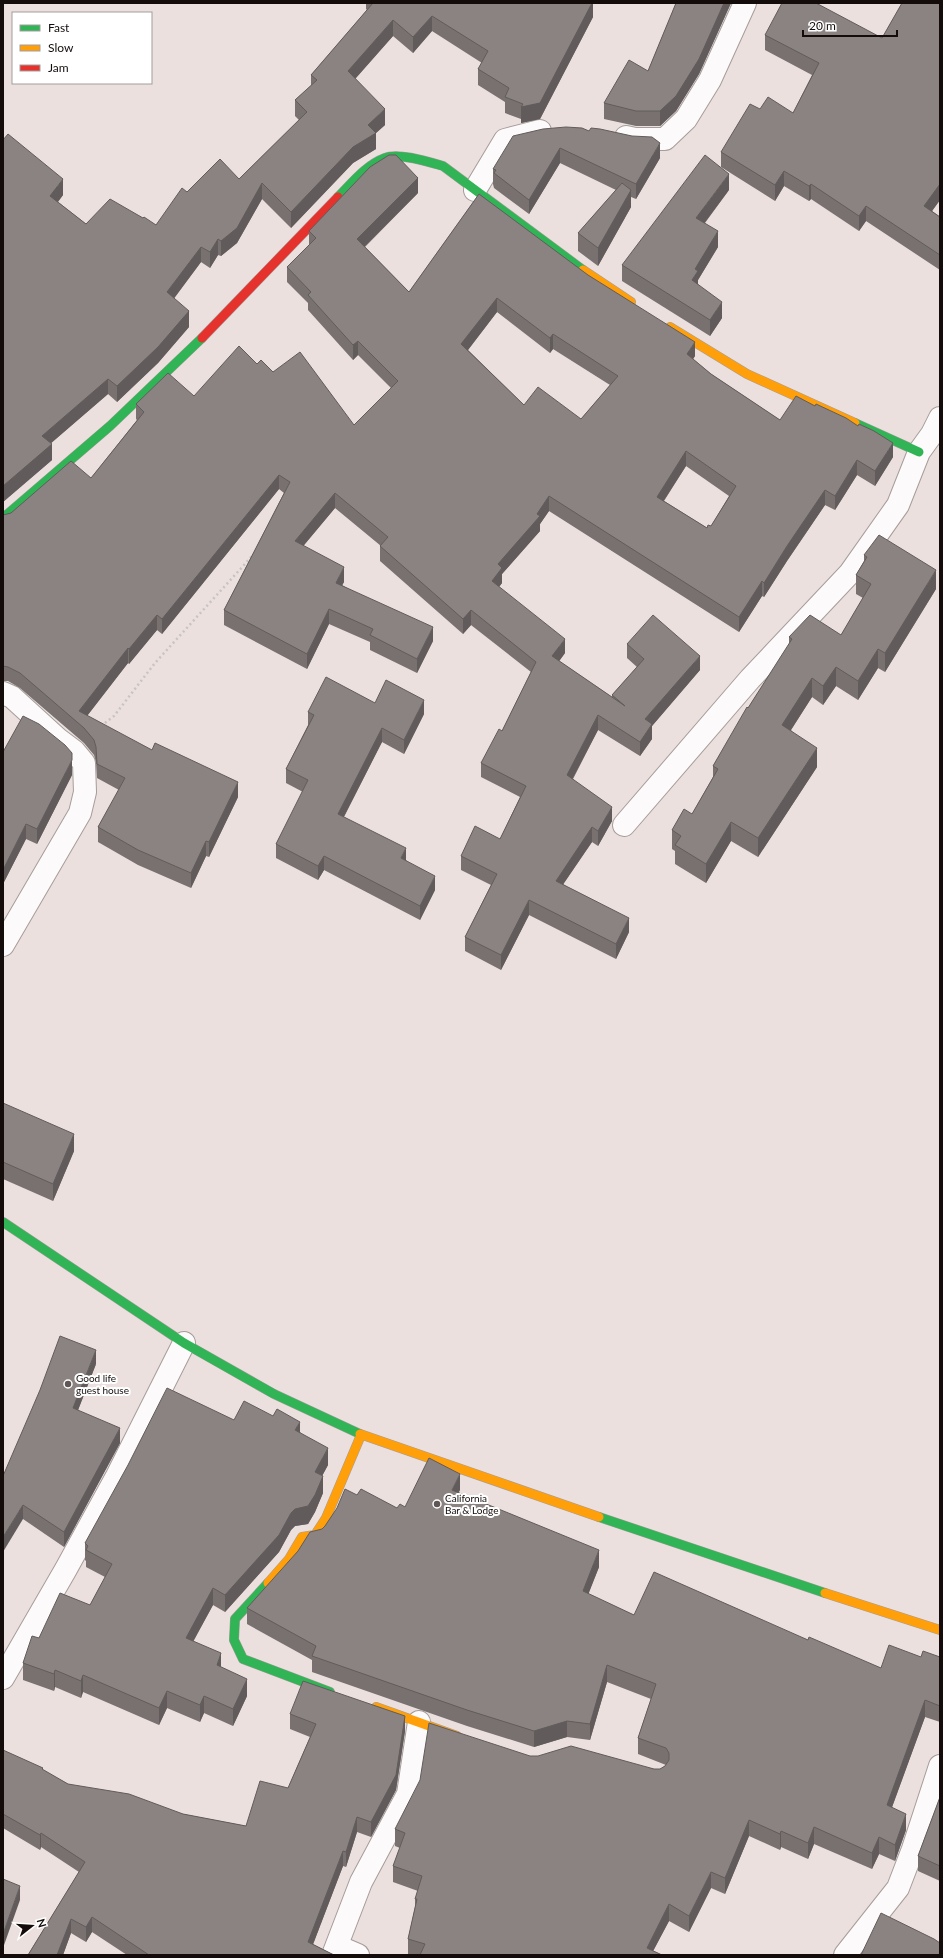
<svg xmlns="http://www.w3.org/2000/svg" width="943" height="1958" viewBox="0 0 943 1958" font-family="Lato,sans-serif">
	<rect width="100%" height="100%" fill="#ebe0de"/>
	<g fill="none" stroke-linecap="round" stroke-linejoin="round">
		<defs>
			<g id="street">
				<polyline points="626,137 635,139 665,139 686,119 710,80 745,3"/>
				<polyline points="475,190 505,140 540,131"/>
				<polyline points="3,693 12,697 58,739 74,751 84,763 85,792 80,813 3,945"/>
				<polyline points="624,825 750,679 850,573 898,505 919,452 932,434 940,418"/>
				<polyline points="3,1678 66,1569 117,1476 184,1343"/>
				<polyline points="337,1946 358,1955"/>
				<polyline points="333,1955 361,1882 408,1794 419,1722"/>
				<polyline points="845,1955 898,1888 913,1849 940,1766"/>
			</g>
			<g id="fast">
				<path d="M338 197C352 183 366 165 385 158 398 152 429 162 443 166L583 270"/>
				<polyline points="855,423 919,452"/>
				<polyline points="3,518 110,426 202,338"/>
				<polyline points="3,1222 184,1343 274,1394 360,1434"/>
				<polyline points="599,1517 825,1593"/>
				<polyline points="268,1583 235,1619 234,1640 243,1659 330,1692"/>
			</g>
			<g id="slow">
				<polyline points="583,270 631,302"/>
				<polyline points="670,327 747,374 855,423"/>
				<polyline points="360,1434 599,1517"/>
				<polyline points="268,1583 289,1559 302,1537 315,1535 326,1518 361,1435"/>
				<polyline points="825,1593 940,1630"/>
				<polyline points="376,1707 457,1736"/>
			</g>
			<polyline id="jam" points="202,338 338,197"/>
		</defs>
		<use href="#street" stroke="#a59d9b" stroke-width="24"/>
		<use href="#fast" stroke="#a59d9b" stroke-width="10"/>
		<use href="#slow" stroke="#a59d9b" stroke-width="10"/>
		<use href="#jam" stroke="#a59d9b" stroke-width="10"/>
		<polyline stroke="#c7c4c2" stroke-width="2.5" stroke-dasharray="2 3" stroke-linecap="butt" points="101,726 114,716 155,663 254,554"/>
		<use href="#street" stroke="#fcfafa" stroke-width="22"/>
		<use href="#fast" stroke="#30b455" stroke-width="9"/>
		<use href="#slow" stroke="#ff9f0a" stroke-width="9"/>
		<use href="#jam" stroke="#e5322d" stroke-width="9"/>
	</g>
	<g fill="#787170" fill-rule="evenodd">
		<polygon points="366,3 593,3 593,17 540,119 521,123 521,119 505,113 505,102 478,85 478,69 482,63 432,31 413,53 393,36 355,79 385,125 376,133 376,149 353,163 291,228 262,199 237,243 221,256 218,255 210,268 201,262 174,298 189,327 158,363 117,402 108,394 51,443 52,460 3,502 3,140 63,195 58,202 86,224 156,225 187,192 239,179 299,120 295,116 295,100 311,86 311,75 367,10 366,9"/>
		<polygon points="676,3 731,3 699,74 676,111 660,126 636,126 604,119 604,103 648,71"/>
		<polygon points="901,3 940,3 940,200 932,211 940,217 940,270 866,221 859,231 811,199 809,201 784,186 775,201 721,167 721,152 760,109 793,113 812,75 765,50 765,35 882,38 902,4"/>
		<polygon points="589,131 660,158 636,199 631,197 631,207 598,266 578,251 578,233 616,190 560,163 529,214 494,188 493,184 493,169"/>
		<polygon points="729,190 705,223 718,247 698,280 698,284 722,318 710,336 622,281 622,265"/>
		<path d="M418 193 365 247 409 292 479 194 695 356 693 359 711 374 780 420 893 457 875 486 857 475 835 510 825 505 787 561 764 597 762 596 739 632 549 511 540 524V531L502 574V583L499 587 565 653 559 661 612 697V695L637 667 627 658V644L700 670 652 726V739L640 756 598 730 573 779 612 821 598 846 592 842 563 884 629 932 616 959 529 915 501 970 465 951V937L491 885 461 870V856L500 839 520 797 481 777V763L502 731 531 672 471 625 463 634 380 561V546H381L335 508 303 546 344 582 342 585 433 641 417 673 370 650V642L329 624 307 669 224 625V610L284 493 279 489 162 634 157 630 129 664 128 663 87 716 238 797 209 857 206 856 191 888 138 865 98 842V827L119 790 97 778 96 762 94 755 84 743 20 688 8 681H3V515L11 513 91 478 137 420 136 419V404L194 396 257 364 273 372 354 425 391 388 358 355 353 360 308 310V303L287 282V267L309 245V231ZM497 312 550 353 553 349 610 385 581 419 524 405 468 350ZM686 466 729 496 711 526 707 528 664 501Z"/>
		<polygon points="864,555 936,589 885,672 878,668 858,700 836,686 823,705 812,697 791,730 817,767 758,857 731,841 706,883 675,864 675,851 672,849 672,830 692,814 713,777 713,766 748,708 789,645 789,637 841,635 863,598 856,594 856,575 864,561"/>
		<polygon points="375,703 424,714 404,754 382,742 344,817 406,860 435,890 420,920 324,870 318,880 276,858 276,844 303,792 286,783 286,769 308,725 308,712"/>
		<polygon points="3,752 72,775 37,844 26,839 3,884 3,891"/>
		<polygon points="3,1103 74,1151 53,1201 3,1179"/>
		<polygon points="96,1364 78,1410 120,1443 64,1547 23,1519 3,1476"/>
		<polygon points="234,1420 300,1432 328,1465 322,1476 323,1493 315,1512 308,1524 295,1526 291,1530 279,1552 225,1612 213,1605 193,1641 221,1667 247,1696 233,1726 204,1713 200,1722 167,1708 159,1725 83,1692 81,1698 55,1687 54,1691 23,1680 23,1663 39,1638 90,1605 105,1577 86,1567 86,1561 85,1560 85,1543"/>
		<polygon points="460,1490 458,1492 599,1567 588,1594 634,1615 808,1640 881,1668 921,1657 940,1657 940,1722 925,1717 892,1807 906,1830 895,1861 879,1854 872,1869 814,1844 808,1859 781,1847 780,1850 749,1836 725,1894 711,1888 689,1932 669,1921 653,1951 662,1955 408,1955 408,1939 415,1907 415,1899 418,1891 393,1882 393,1866 400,1848 395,1846 395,1829 530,1756 654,1769 660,1769 665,1766 666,1765 638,1754 638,1738 651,1699 607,1682 590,1740 567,1737 534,1747 467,1726 312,1672 312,1660 247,1624 247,1608 322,1529 357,1495 397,1508 405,1507"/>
		<polygon points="290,1714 405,1731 396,1790 371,1837 357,1832 346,1867 343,1866 313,1944 334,1955 127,1955 92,1932 86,1942 71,1933 63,1955 28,1955 79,1872 41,1847 40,1850 3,1828 3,1750 43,1770 68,1784 183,1814 246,1826 288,1788 310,1737 290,1729"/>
		<polygon points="940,1797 940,1881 918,1871 918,1856"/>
	</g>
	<g fill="#615c5b">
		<polygon points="592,3 593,3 593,17 540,119 521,123 521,107"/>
		<polygon points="724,3 731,3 699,74 676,111 660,126 660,111"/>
		<polygon points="432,16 432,31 413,53 413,37"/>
		<polygon points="393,20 393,36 348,87 348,71"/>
		<polygon points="385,109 385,125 376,133 376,149 353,163 291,228 291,212 368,125"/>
		<polygon points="660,143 660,158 636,199 636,184"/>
		<polygon points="560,148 560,163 529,214 529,200"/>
		<polygon points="784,171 784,186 775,201 775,185"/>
		<polygon points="729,174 729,190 696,234 696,218"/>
		<polygon points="418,178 418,193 357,254 357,239"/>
		<polygon points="63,179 63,195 50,212 50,196"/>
		<polygon points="262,183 262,199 237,243 221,256 221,241"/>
		<polygon points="811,184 811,199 809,201 809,186"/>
		<polygon points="940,184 940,200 924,222 924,206"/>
		<polygon points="631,190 631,207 598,266 598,248"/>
		<polygon points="866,206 866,221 859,231 859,216"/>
		<polygon points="718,231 718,247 698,280 698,287 692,280 695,269"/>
		<polygon points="218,239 218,255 210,268 210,252"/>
		<polygon points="201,247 201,262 167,308 167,292"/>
		<polygon points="497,298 497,312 461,359 461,344"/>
		<polygon points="722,302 722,318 710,336 710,320"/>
		<polygon points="189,311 189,327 158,363 117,402 117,386"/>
		<polygon points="553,334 553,349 550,353 550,338"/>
		<polygon points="358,341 358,355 353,360 353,345"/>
		<polygon points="695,342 695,356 687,368 687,354"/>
		<polygon points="108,379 108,394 42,451 42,436"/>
		<polygon points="893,443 893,457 875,486 875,471"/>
		<polygon points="52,444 52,460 3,502 3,486"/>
		<polygon points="686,451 686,466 657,511 657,497"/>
		<polygon points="857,460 857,475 835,510 835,496"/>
		<polygon points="279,475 279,489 162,634 162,619"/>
		<polygon points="825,490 825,505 787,561 764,597 764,583 787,546"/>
		<polygon points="335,493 335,508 295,556 295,541"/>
		<polygon points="549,496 549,511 540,524 540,531 502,574 502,583 492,596 492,581 498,564"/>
		<polygon points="344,567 344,582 336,597 336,583"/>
		<polygon points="936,570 936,589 885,672 885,653"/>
		<polygon points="762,581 762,596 739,632 739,617"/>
		<polygon points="329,609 329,624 307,669 307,654"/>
		<polygon points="471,610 471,625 463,634 463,619"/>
		<polygon points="157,615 157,630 129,664 129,649"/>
		<polygon points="433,627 433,641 417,673 417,659"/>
		<polygon points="565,639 565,653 552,671 552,656"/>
		<polygon points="128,648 128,663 80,725 79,711"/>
		<polygon points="878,649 878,668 858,700 858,681"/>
		<polygon points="700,656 700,670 652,726 652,739 640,756 640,742 645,719"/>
		<polygon points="836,667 836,686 823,705 823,686"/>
		<polygon points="812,678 812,697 782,744 782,725"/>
		<polygon points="424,700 424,714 404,754 404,740"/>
		<polygon points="598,715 598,730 567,789 567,775"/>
		<polygon points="382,728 382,742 338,828 338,814"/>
		<polygon points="817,748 817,767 758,857 758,838"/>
		<polygon points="72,760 72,775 37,844 37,829"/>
		<polygon points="238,782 238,797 209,857 209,842"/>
		<polygon points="612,807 612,821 598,846 598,831"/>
		<polygon points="731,822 731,841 706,883 706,864"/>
		<polygon points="26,824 26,839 3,884 3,891 3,870"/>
		<polygon points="592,827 592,842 556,895 556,881"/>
		<polygon points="206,841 206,856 191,888 191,873"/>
		<polygon points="406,848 406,862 401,858"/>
		<polygon points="324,856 324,870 318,880 318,866"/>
		<polygon points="435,876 435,890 420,920 420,906"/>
		<polygon points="529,900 529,915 501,970 501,955"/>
		<polygon points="629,918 629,932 616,959 616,944"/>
		<polygon points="74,1134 74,1151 53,1201 53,1184"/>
		<polygon points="96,1350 96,1364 73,1423 73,1408"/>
		<polygon points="300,1422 300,1439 295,1430"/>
		<polygon points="120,1428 120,1443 64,1547 64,1532"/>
		<polygon points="328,1448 328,1465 315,1489 315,1472"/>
		<polygon points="460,1474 460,1490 452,1506 452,1490"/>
		<polygon points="323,1476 323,1493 315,1512 308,1524 295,1526 291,1530 279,1552 225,1612 225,1595 291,1513"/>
		<polygon points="23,1505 23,1519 3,1552 3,1537"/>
		<polygon points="599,1550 599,1567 583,1608 583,1591"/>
		<polygon points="213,1588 213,1605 186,1655 186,1638"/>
		<polygon points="221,1653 221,1670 217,1665"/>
		<polygon points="607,1665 607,1682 590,1740 590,1724"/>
		<polygon points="55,1670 55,1687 54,1691 54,1674"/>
		<polygon points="83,1675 83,1692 81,1698 81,1681"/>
		<polygon points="247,1679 247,1696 233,1726 233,1709"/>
		<polygon points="167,1691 167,1708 159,1725 159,1708"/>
		<polygon points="204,1696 204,1713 200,1722 200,1705"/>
		<polygon points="925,1700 925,1717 887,1821 887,1805"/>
		<polygon points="405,1716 405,1731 396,1790 371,1837 371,1822"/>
		<polygon points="567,1721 567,1737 534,1747 534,1731"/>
		<polygon points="906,1814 906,1830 895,1861 895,1845"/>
		<polygon points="357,1817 357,1832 346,1867 346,1852"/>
		<polygon points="749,1820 749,1836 725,1894 725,1878"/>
		<polygon points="814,1827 814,1844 808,1859 808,1843"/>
		<polygon points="781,1831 781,1847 780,1850 780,1834"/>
		<polygon points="41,1833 41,1847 40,1850 40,1835"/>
		<polygon points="879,1837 879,1854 872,1869 872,1853"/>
		<polygon points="343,1851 343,1866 309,1955 308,1942"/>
		<polygon points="711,1872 711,1888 689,1932 689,1916"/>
		<polygon points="20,1886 20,1900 3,1948 3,1934"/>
		<polygon points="669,1904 669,1921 651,1955 647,1948"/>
		<polygon points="92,1917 92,1932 86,1942 86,1927"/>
		<polygon points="71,1919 71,1933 63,1955 57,1955"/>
	</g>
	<g fill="#8b8382" stroke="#615c5b" fill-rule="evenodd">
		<polygon points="373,3 592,3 540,103 521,107 523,104 505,97 509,88 478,69 488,51 432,16 413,37 393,20 348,71 385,109 368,125 376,133 353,147 291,212 262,183 237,228 221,241 218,239 210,252 201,247 167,292 189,311 158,347 117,386 108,379 42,436 52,444 3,486 3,140 8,134 63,179 50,196 86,224 110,199 143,218 144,217 156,225 182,188 187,192 220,159 239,179 307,112 295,100 317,80 311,75"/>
		<polygon points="676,3 724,3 699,59 676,96 660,111 636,111 604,103 629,60 648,71"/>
		<polygon points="782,3 816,3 882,38 902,3 940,3 940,184 924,206 940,217 940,255 866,206 859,216 811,184 809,186 784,171 775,185 721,152 750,104 760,109 768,97 793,113 819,63 765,35"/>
		<polygon points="566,127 582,128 589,131 591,128 600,129 632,136 652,137 660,143 636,184 560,148 529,200 494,173 496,170 493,169 513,136 543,129"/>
		<path d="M389 155H396L418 178 357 239 409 292 479 194 588 275 695 342 687 354 711 374 780 420 796 396 815 406 816 404 846 418 858 426 859 424 874 431 893 443 875 471 857 460 835 496 825 490 787 546 764 583 762 581 739 617 549 496 537 514 540 516 498 564 502 568 492 581 565 639 552 656 625 706 612 695 644 659 627 644 653 615 700 656 645 719 652 724 640 742 598 715 567 775 612 807 598 831 592 827 556 881 629 918 616 944 529 900 501 955 465 937 497 874 461 856 475 826 500 839 526 786 481 763 499 729 502 731 536 662 471 610 463 619 380 546 388 537 335 493 295 541 344 567 336 583 433 627 417 659 370 635 373 629 329 609 307 654 224 610 290 482 279 475 162 619 157 615 129 649 128 648 79 711 152 750 155 743 238 782 209 842 206 841 191 873 138 850 98 827 125 778 97 764 96 747 94 740 84 728 20 673 8 667 3 666V515L11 513 71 461 91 478 144 412 136 404 168 373 194 396 239 346 257 364 261 360 273 372 300 352 354 425 398 381 358 341 353 345 308 295 311 292 287 267 316 238 309 231 370 167ZM497 298 550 338 553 334 618 376 581 419 538 387 524 405 461 344ZM686 451 736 486 711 526 708 525 707 528 657 497Z"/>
		<polygon points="705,155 729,174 696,218 718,231 695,269 698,271 692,280 722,302 710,320 622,265"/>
		<polygon points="622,183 631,190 598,248 578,233"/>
		<polygon points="879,535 936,570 885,653 878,649 858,681 836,667 823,686 812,678 782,725 817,748 758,838 731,822 706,864 675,845 681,836 672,830 684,809 692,814 718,769 713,766 747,707 748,708 792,639 789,637 810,615 841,635 871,584 856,575 867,557 864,555"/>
		<polygon points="326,677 375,703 386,680 424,700 404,740 382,728 338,814 406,848 401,858 435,876 420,906 324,856 318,866 276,844 308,780 286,769 314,715 308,712"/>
		<polygon points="23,716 39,724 65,745 72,753 72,760 37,829 26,824 3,870 3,752"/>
		<polygon points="3,1103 74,1134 53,1184 3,1162"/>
		<polygon points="60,1336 96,1350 73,1408 120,1428 64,1532 23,1505 3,1537 3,1476 40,1390"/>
		<polygon points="167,1388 234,1420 244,1401 273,1416 277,1409 300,1422 295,1430 328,1448 315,1472 323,1476 315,1495 308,1506 295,1509 291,1513 279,1535 225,1595 213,1588 186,1638 221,1653 217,1665 247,1679 233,1709 204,1696 200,1705 167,1691 159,1708 83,1675 81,1681 55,1670 54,1674 23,1663 32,1636 39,1638 60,1593 90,1605 112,1564 86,1550 88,1546 85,1543 128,1465"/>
		<polygon points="429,1458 460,1474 452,1490 599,1550 583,1591 634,1615 654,1572 808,1640 809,1637 881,1668 889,1645 921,1657 923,1651 940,1657 940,1706 925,1700 887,1805 906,1814 895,1845 879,1837 872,1853 814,1827 808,1843 781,1831 780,1834 749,1820 725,1878 711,1872 689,1916 669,1904 647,1948 662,1955 420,1955 425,1944 408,1939 417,1899 415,1899 422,1876 393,1866 405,1833 395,1829 420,1780 429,1723 530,1756 538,1756 571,1746 654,1769 660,1769 665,1766 669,1760 669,1753 666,1748 638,1738 656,1684 607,1665 590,1724 567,1721 534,1731 467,1710 312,1656 316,1646 247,1608 298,1551 310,1532 322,1529 325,1526 337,1508 345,1489 357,1495 361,1489 397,1508 400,1504 405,1507"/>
		<polygon points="303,1681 405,1716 396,1775 371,1822 357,1817 346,1852 343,1851 308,1942 334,1955 149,1955 92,1917 86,1927 71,1919 57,1955 28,1955 85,1862 41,1833 40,1835 3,1814 3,1750 43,1768 42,1769 68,1784 129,1794 183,1814 246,1826 260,1781 288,1788 316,1724 290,1714"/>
		<polygon points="940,1797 940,1866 918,1856"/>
		<polygon points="3,1879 20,1886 3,1934"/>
		<polygon points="881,1913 934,1939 940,1943 940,1955 861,1955"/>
	</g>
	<g fill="#5f5655" stroke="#fff" stroke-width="1.5">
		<circle cx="68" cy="1384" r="4"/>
		<circle cx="437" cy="1504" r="4"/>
	</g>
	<g text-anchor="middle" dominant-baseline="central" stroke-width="4" stroke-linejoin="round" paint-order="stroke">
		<g font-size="10" fill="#130c0b" stroke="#fff" text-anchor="start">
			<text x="76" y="1378">Good life<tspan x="76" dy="12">guest house</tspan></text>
			<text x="445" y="1498">California<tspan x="445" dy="12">Bar &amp; Lodge</tspan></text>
		</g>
	</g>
	<rect width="943" height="1958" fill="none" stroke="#130c0b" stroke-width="8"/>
	<rect x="12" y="12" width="140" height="72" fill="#ffffff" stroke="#a19e9d"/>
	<rect x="20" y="25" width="20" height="6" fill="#30b455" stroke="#a19e9d"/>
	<text x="48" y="32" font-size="12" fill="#130c0b">Fast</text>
	<rect x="20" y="45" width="20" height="6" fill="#ff9f0a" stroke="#a19e9d"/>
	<text x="48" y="52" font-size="12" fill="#130c0b">Slow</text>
	<rect x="20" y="65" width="20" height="6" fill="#e5322d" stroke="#a19e9d"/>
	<text x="48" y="72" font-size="12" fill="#130c0b">Jam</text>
	<g transform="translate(32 1926) rotate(73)" stroke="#ffffff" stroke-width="3" paint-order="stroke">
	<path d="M0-3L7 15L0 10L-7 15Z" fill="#130c0b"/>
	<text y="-6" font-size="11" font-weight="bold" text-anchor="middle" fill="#130c0b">N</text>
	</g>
	<path d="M803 30v6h94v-6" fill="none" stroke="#130c0b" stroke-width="2"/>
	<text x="809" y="30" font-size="12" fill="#130c0b" stroke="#ffffff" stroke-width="3" paint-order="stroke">20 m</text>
</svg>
